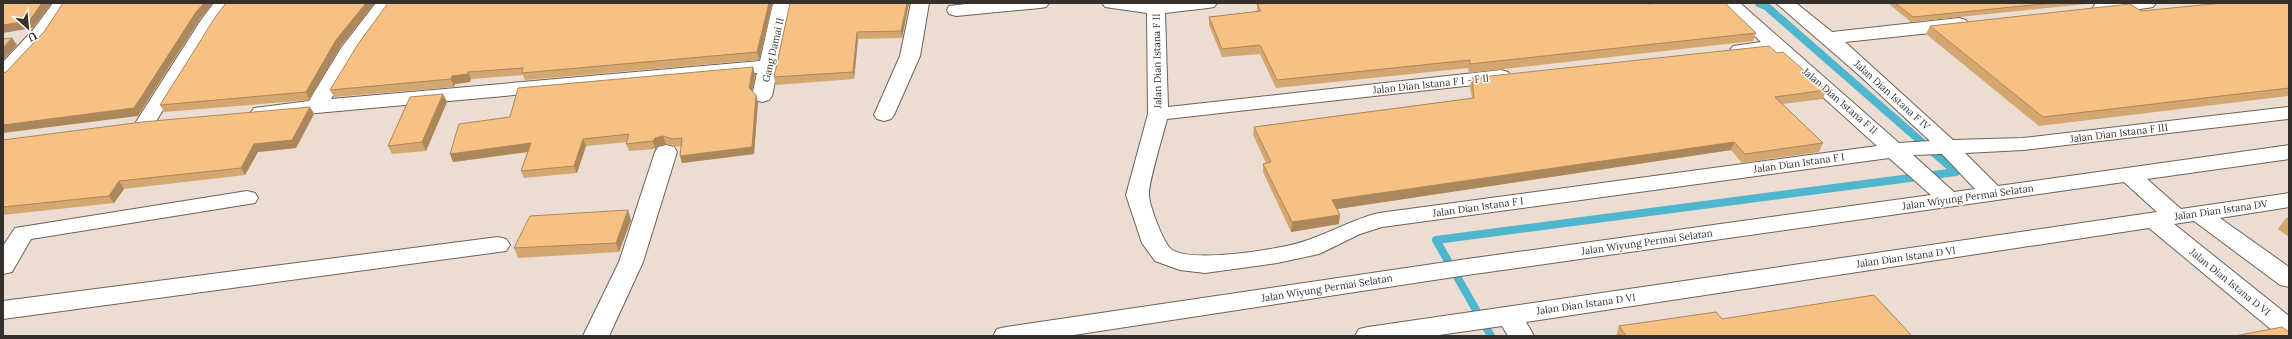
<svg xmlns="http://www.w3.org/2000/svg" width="2292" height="339" viewBox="0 0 2292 339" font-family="Lora,serif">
	<rect width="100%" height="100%" fill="#ebddd1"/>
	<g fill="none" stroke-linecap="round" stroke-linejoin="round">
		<polyline stroke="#4eb6ce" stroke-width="8" points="1491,336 1436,240 1956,172 1766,6 1759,3"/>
		<defs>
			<g id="minor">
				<polygon points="53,3 71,3 47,38 10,78 3,80 3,62 33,30"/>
				<polygon points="214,3 233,3 218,22 153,126 146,128 139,126 136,122 201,20"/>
				<polygon points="376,3 395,3 360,50 331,99 760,61 773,3 791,3 772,96 769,100 762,102 755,100 752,96 757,73 261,118 254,116 251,112 254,108 309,101 341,48"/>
				<polygon points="911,3 929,3 920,56 894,115 891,119 884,121 877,119 874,115 900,56"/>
				<polygon points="974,3 1049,3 1046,7 1040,8 956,16 949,14 947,10 949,6"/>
				<path d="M1102 3H1217L1214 7 1208 8 1165 13 1168 107 1501 70 1508 72 1511 76 1508 80 1501 82 1167 119C1164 132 1147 187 1149 196 1150 207 1163 242 1171 249 1189 264 1283 249 1305 241 1330 233 1353 219 1379 213L1877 146 1773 52 1740 56 1733 54 1730 50 1733 46 1761 42 1720 3H1740L1899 143 1930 141 1859 75 1776 3H1796L1832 32 1959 18 1966 20 1968 24 1966 28 1959 30 1845 42 1953 140 2023 138 2289 107V119L2023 150 1965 153 1998 186 2289 145V159L2147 179 2181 209 2289 193V207L2220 218 2289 267V287L2280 285 2194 221 2174 224 2289 316V336H2279L2149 228 1526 322 1534 336H1508L1502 326 1432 336H1355L1359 329 1368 327 2157 212 2124 182 1467 275 1067 336H993L997 329 1006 327 1467 259 1931 195 1889 158 1382 227 1360 234 1319 254 1277 263 1205 273 1180 270 1155 261 1142 243 1126 195 1148 114 1147 13 1105 7ZM1942 154 1975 189 1954 192 1913 155Z"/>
				<polygon points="2100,3 2156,3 2153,7 2147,8 2102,14 2095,12 2093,8 2095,4"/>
				<polygon points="666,145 674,147 677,152 643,262 609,336 583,336 619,262 655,152 658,147"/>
				<polygon points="247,191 255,193 258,198 255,203 31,239 12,272 3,274 3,246 15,228"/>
				<polygon points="498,237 506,239 510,245 506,251 3,319 3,301"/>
			</g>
		</defs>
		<use href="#minor" stroke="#6e6258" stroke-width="2"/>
		<use href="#minor" fill="#fff" fill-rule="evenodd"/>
	</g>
	<g fill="#d4a670">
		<polygon points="226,3 375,3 340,47 309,100 164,112 160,105"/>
		<polygon points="773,3 759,60 525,80 523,75 471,79 470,82 455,84 454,87 334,97 330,90"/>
		<polygon points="790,3 909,3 902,38 858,39 854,79 776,85 774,77"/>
		<polygon points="1888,3 2096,3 1911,22"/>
		<polygon points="2289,3 2289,96 2039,126 1926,34 1930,26"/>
		<polygon points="1257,4 1649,4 1756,33 1753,41 1469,73 1468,68 1276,88 1260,54 1222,57 1209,25 1209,17 1257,12"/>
		<polygon points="1777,53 1826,90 1823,99 1782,104 1823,143 1819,152 1742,163 1731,150 1336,209 1339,224 1291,232 1263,172 1263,164 1266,163 1253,135 1254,127 1472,98 1470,87 1472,78"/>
		<polygon points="753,67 755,75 752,91 758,102 754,154 682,163 681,146 675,147 666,144 658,146 655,149 629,151 626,144 627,142 586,146 577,173 524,178 521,171 528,152 453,162 450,154 510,117"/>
		<polygon points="443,94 447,102 426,151 392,154 388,146"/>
		<polygon points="310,107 314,114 296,148 258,152 245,175 124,189 114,203 3,215 3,140"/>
		<polygon points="2289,217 2289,237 2278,229 2286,218"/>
		<polygon points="631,220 619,252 518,258 514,248"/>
		<polygon points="1722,319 1912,336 1616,336 1619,326"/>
	</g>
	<g fill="#ac875b">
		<polygon points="42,3 52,3 33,28 3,33 3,25"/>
		<polygon points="204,3 213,3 200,19 138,116 3,133 3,125"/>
		<polygon points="366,3 375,3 340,47 309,100 306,92 336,40"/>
		<polygon points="769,3 773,3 759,60 757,52"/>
		<polygon points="907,3 909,3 902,38 901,31"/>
		<polygon points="857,32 858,39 854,79 853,72"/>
		<polygon points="12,38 17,45 3,60 3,48"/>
		<polygon points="753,67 755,75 751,96 749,88"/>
		<polygon points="468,72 471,79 470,82 455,84 454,87 451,79 452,76"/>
		<polygon points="443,94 447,102 426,151 422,142"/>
		<polygon points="756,95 758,102 754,154 682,163 680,156"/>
		<polygon points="310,107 314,114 296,148 258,152 245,175 241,168 254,144"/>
		<polygon points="663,136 666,144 658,146 655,149 653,141 655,138"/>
		<polygon points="583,139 586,146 577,173 574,166"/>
		<polygon points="1734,142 1731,150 1331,210 1332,200"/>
		<polygon points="531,143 534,151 453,162 450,154"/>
		<polygon points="119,181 124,189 114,203 109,196"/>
		<polygon points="628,210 631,220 619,252 616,243"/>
		<polygon points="1340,215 1339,224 1291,232 1292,222"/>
	</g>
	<g fill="#f6c182" stroke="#ac875b">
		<polygon points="3,3 42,3 29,21 3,25"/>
		<polygon points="63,3 204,3 196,12 134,108 3,125 3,73 6,72 44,32"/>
		<polygon points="226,3 366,3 336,40 306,92 160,105 216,16"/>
		<polygon points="388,3 769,3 757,52 522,73 523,68 468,72 468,74 452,76 451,79 330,90 358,44"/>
		<polygon points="790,3 907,3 901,31 857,32 853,72 774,77"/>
		<polygon points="1271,3 1648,3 1649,4 1656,3 1725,3 1756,33 1470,64 1470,60 1277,80 1260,45 1222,49 1209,17 1261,11 1257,4"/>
		<polygon points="1895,3 2052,3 1913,17"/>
		<polygon points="2222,3 2289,3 2289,88 2043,117 1930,26 2130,4 2141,11"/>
		<polygon points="12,38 3,48 3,39"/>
		<polygon points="1769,46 1777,53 1783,52 1826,90 1775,97 1823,143 1745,154 1734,142 1332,200 1340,215 1292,222 1263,164 1271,162 1254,127 1474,98 1472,78"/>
		<polygon points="753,67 749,88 756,95 752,147 680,156 682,138 673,139 663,136 655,138 653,141 626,144 629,134 583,139 574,166 521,171 531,143 450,154 459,124 510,117 518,88"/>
		<polygon points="443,94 422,142 388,146 410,97"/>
		<polygon points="310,107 292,140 254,144 241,168 119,181 109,196 3,207 3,140 142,122"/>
		<polygon points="628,210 616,243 514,248 530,216"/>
		<polygon points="1874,295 1912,336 1626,336 1619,326 1716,312 1722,319"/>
		<polygon points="2282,327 2289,332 2289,336 2235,336"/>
	</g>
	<g text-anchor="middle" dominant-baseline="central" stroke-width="3" stroke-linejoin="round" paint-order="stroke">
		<g font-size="10" fill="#35302b" stroke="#fff">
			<text transform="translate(773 50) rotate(-77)">Gang Damai II</text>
			<text transform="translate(1157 61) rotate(-91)">Jalan Dian Istana F II</text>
			<text transform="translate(1431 84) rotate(-6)">Jalan Dian Istana F I - F II</text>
			<text transform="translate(1892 95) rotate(42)">Jalan Dian Istana F IV</text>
			<text transform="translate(1840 101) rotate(41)">Jalan Dian Istana F II</text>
			<text transform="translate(2119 133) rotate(-7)">Jalan Dian Istana F III</text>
			<text transform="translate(1799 163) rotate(-8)">Jalan Dian Istana F I</text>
			<text transform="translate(1968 197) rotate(-8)">Jalan Wiyung Permai Selatan</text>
			<text transform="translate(1478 207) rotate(-8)">Jalan Dian Istana F I</text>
			<text transform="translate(2221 210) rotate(-8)">Jalan Dian Istana DV</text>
			<text transform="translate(1647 242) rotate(-8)">Jalan Wiyung Permai Selatan</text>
			<text transform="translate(1906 257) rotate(-8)">Jalan Dian Istana D VI</text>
			<text transform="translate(2230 282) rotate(39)">Jalan Dian Istana D VI</text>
			<text transform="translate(1327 288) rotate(-9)">Jalan Wiyung Permai Selatan</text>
			<text transform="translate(1586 304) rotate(-8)">Jalan Dian Istana D VI</text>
		</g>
	</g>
	<rect width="2292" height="339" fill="none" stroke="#35302b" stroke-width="8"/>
	<g transform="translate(28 28) rotate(153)" stroke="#ffffff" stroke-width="3" paint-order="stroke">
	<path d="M0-3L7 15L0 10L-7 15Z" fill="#35302b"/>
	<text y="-6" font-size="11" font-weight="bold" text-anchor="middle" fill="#35302b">U</text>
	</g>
</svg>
